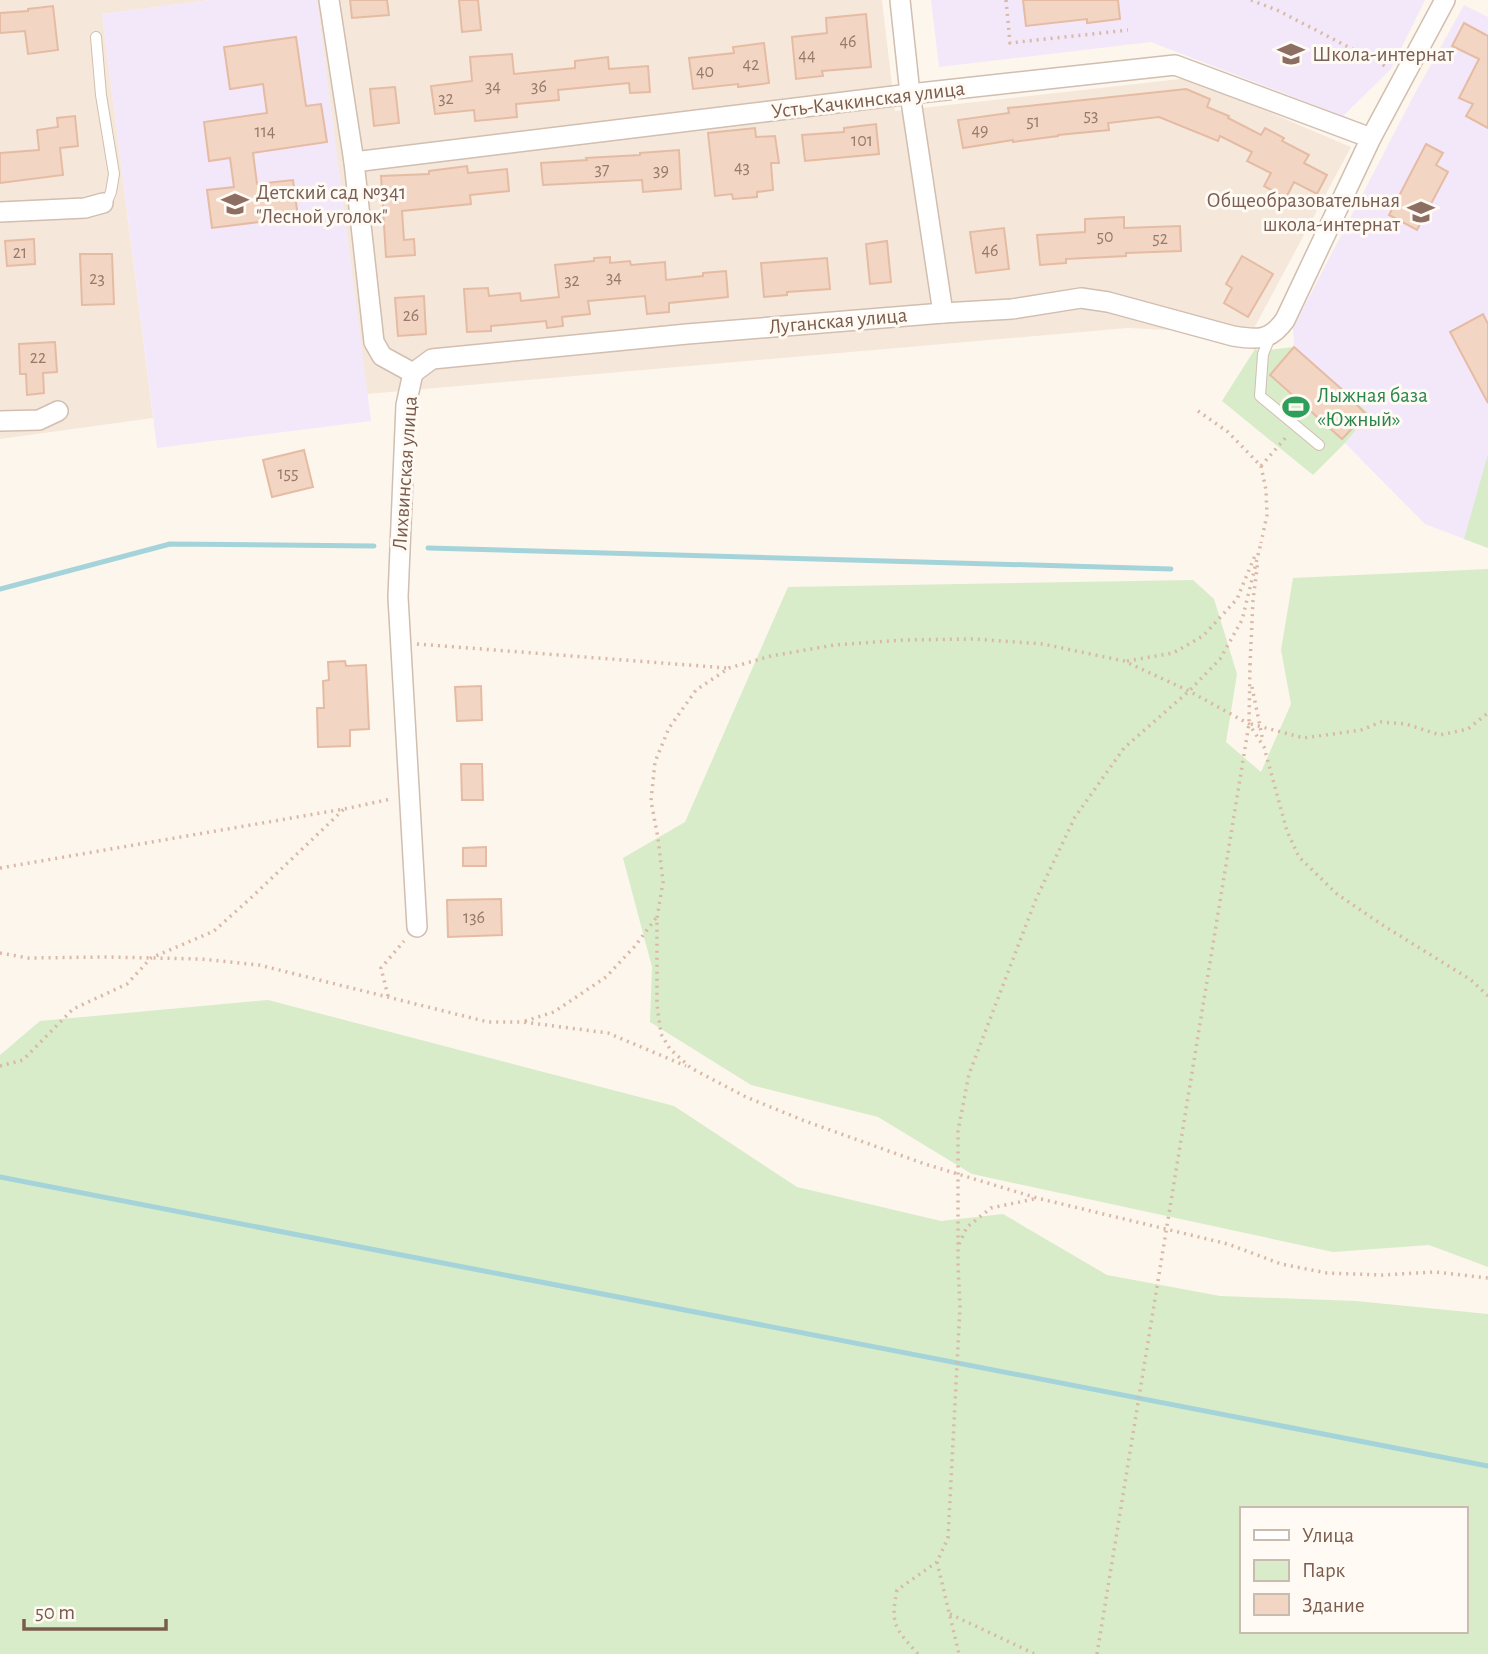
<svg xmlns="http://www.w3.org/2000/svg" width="1488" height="1654" viewBox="0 0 1488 1654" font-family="'Alegreya Sans',sans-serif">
	<rect width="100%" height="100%" fill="#fdf6ec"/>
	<g fill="#f5e8da">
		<polygon points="0,0 210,0 102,14 153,418 0,439"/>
		<polygon points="317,0 882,0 895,111 1189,78 1351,147 1251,334 1128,328 367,394"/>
	</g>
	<g fill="#f3e8fa">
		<polygon points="210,0 317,0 371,421 157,448 102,14"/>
		<polygon points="931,0 1425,0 1391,69 1343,116 1151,42 939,67"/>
		<polygon points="1464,5 1488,17 1488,548 1425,524 1345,443 1370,414 1294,347 1293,328 1413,97"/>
	</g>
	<g fill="#d8ecc9" fill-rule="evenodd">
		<polygon points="1294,347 1370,414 1345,443 1313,475 1222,401 1255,349 1260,351"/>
		<polygon points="1488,454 1488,548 1464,539"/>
		<polygon points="1488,569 1488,1267 1429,1245 1333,1252 972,1174 878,1117 751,1085 650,1022 652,967 623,858 685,822 788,587 1193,580 1214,599 1237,674 1226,742 1261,772 1291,704 1281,650 1293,578"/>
		<path d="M268 1000 674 1106 797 1187 941 1221 1003 1214 1107 1275 1220 1296 1356 1301 1488 1314V1654H0V1055L40 1021ZM1241 1509H1465V1631H1241Z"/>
	</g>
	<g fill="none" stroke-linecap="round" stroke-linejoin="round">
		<g stroke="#a5d3da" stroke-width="5">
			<polyline points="428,548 1171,569"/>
			<polyline points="0,589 170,544 374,546"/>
			<polyline points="0,1177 1488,1466"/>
		</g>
	</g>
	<g fill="#f3d5c3" stroke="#e6bba3" stroke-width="2">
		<polygon points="350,0 387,0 389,15 352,18"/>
		<polygon points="459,0 478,0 481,30 462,32"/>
		<polygon points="1023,0 1118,0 1120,19 1087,23 1087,19 1026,26"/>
		<polygon points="53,6 58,50 28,54 25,31 0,33 0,13 28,11 28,9"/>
		<polygon points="866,14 871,67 822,71 823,76 796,79 792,37 827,33 826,18"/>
		<polygon points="1464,23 1488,36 1488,128 1466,116 1473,104 1459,98 1479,59 1452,46"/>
		<polygon points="296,37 306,106 321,104 327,142 253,153 257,184 293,180 298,217 212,228 207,190 234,187 230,158 209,161 204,122 267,113 263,84 230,89 224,47"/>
		<polygon points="764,43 769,83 738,87 738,84 693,89 689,58 734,53 733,47"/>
		<polygon points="512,54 514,74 575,68 575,61 608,57 609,69 648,66 650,92 630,93 629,83 558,90 559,100 516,104 517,117 475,121 474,110 435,114 431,86 472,81 470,57"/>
		<polygon points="395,87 399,123 374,126 370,89"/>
		<polygon points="1186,89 1210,99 1207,107 1229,116 1228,118 1261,135 1265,128 1284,138 1282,141 1309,155 1304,163 1327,175 1317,194 1294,182 1286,198 1264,186 1271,173 1247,161 1252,152 1220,136 1218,141 1159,117 1108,123 1109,130 1058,135 1058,136 1013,142 1013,140 963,148 958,120 1009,113 1008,108"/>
		<polygon points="75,116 78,146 60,148 63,175 0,183 0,153 39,150 37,130 58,127 57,118"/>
		<polygon points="876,124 879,154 805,161 802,135 844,132 844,128"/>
		<polygon points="755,128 756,137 775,136 779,163 771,163 773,190 757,192 757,197 733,199 732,194 715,196 708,133"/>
		<polygon points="1426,144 1443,153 1436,165 1448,172 1417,230 1389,215"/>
		<polygon points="679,150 681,189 643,192 642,180 543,185 541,163 587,160 586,158 640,155 640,153"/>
		<polygon points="467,166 468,173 507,169 509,191 470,195 471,204 402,211 404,240 414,239 415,255 386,257 381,176 429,174 429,171"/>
		<polygon points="1124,217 1124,228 1180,226 1181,251 1126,253 1126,256 1066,259 1066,263 1040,265 1037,235 1085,232 1085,219"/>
		<polygon points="1004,228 1009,269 976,273 970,232"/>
		<polygon points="34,239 35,264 7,266 5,241"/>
		<polygon points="887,241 891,282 870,284 866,244"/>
		<polygon points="80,254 112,254 114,304 82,305"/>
		<polygon points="1242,256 1273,274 1248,317 1224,303 1232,288 1226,284"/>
		<polygon points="610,257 610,263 630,261 631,265 665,262 666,280 703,276 703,273 726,271 728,297 669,303 669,312 647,314 645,296 588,301 590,314 562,317 563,326 547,328 546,321 491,326 491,331 467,332 464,289 488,288 489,296 520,293 521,301 559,297 555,265 594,261 594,258"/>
		<polygon points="827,258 830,289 787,292 787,295 764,297 761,263"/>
		<polygon points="424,296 426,334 398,336 395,298"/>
		<polygon points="1483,314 1488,324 1488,403 1450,332"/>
		<polygon points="55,342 57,372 43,373 44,393 27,395 26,374 20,374 19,344"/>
		<polygon points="1294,347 1354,400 1353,401 1366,414 1342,439 1270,375"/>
		<polygon points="304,450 313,487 272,497 263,460"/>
		<polygon points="345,661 346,666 366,665 369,729 350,730 350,746 318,747 317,708 324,708 323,681 329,680 328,662"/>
		<polygon points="481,686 482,720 457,721 455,687"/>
		<polygon points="461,764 482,764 483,800 462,800"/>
		<polygon points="486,847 486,866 463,866 463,848"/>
		<polygon points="501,899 502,935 448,937 447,900"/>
	</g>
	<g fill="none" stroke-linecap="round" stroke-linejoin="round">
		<defs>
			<g id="lane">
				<polyline points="96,37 101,95 114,174 111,192 108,199 103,203"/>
				<polyline points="1270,337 1263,354 1260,396 1319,445"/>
			</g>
			<g id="street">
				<polyline points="329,0 354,162 374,342 382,356 413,373 406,405 398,597 417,927"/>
				<polyline points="900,0 910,94 943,313"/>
				<polyline points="354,162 910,94 1175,65 1371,138"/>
				<polyline points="0,212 85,208 103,203"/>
				<path d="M413 373 432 359 687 334 943 313 1012 309 1081 298 1108 302 1233 336C1258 340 1270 341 1285 320L1371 138 1445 0"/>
				<polyline points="0,421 39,420 58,411"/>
			</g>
		</defs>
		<use href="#lane" stroke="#d1beb0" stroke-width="12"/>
		<use href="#street" stroke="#d1beb0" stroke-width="22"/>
		<g stroke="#d9b8a5" stroke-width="3.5" stroke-dasharray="2 5" stroke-linecap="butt">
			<polyline points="1006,0 1010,43 1128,30"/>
			<polyline points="1251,0 1279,11 1387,67"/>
			<polyline points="1198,411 1228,432 1261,466 1266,490 1267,515 1261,543"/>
			<polyline points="1261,466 1287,436"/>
			<polyline points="417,644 727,668"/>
			<polyline points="1127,661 1173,653 1203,636 1237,599 1256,553"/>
			<polyline points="1250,665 1253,600 1258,561"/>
			<polyline points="1252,687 1263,741"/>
			<polyline points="1251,724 1304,738 1361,730 1381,722 1406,724 1440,735 1468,729 1488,713"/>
			<polyline points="0,868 344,809 391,799"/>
			<polyline points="0,953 28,958 107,957 201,959 259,965 488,1022 523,1022 608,1033 686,1066"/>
			<polyline points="388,996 381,968 404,941"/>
			<polyline points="1488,996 1471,980 1381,924 1337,894 1299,857 1287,831 1264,747 1249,724 1189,691 1124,661 1043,644 974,639 904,640 834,645 771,656 729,668 696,690 669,728 655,762 651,801 658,838 663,882 657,918 657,1005 661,1034 670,1049 691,1068 746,1097 805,1121 925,1164 1037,1198 1228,1244 1281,1264 1327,1273 1382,1275 1435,1272 1488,1278"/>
			<polyline points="525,1021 554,1012 606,977 635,946 656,918"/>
			<polyline points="0,1066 23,1060 73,1009 127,984 151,958 214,931 253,896 344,809"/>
			<polyline points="959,1244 967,1227 991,1208 1034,1199"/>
			<polyline points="937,1562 959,1654"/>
			<polyline points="950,1614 1035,1654"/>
			<path d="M918 1654C895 1628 890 1625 897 1590L937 1562 948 1538 960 1307 958 1265V1131L969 1074 1036 899 1075 817 1124 748 1189 691 1220 659 1242 620 1261 543"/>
			<polyline points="1097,1654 1249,724 1250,664"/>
		</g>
		<use href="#lane" stroke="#fff" stroke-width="10"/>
		<use href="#street" stroke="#fff" stroke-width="19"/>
	</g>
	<defs>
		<symbol id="school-bare" viewBox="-9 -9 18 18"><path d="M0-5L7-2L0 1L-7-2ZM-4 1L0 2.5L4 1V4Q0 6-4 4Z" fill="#8d6e63" stroke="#fffaf3" stroke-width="2.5" paint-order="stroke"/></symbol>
		<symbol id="stadium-bare" viewBox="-9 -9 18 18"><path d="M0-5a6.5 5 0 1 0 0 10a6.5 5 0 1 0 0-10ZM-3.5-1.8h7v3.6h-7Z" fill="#2e9e5b" stroke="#fffaf3" stroke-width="2.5" paint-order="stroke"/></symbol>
	</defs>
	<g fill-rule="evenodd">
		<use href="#school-bare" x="1272" y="35" width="38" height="38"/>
		<use href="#school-bare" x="216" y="185" width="38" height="38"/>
		<use href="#school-bare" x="1402" y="193" width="38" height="38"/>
		<use href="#stadium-bare" x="1277" y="388" width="38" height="38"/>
	</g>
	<g text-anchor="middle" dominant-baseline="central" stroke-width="6" stroke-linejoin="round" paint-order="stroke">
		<g font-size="18" fill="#987a6a">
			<text x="848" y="42">46</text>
			<text x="807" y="56">44</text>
			<text x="751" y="65">42</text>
			<text x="705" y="72">40</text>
			<text x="493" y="87">34</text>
			<text x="539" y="87">36</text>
			<text x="446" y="99">32</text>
			<text x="1091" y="116">53</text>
			<text x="1033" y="122">51</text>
			<text x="980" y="131">49</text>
			<text x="265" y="132">114</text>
			<text x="862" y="141">101</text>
			<text x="742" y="168">43</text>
			<text x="602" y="170">37</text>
			<text x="661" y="171">39</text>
			<text x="1105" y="237">50</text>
			<text x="1160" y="239">52</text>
			<text x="990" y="251">46</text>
			<text x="20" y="253">21</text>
			<text x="614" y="278">34</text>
			<text x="97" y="279">23</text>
			<text x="572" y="281">32</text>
			<text x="411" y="316">26</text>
			<text x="38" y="358">22</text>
			<text x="288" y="474">155</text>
			<text x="474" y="918">136</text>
		</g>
		<g font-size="21" fill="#785e54" stroke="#fffaf3" text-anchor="start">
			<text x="1312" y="54">Школа-интернат</text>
			<text x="256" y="192">Детский сад №341<tspan x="256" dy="24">"Лесной уголок"</tspan></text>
			<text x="1400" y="200" text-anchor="end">Общеобразовательная<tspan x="1400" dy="24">школа-интернат</tspan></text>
		</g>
		<g font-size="21" fill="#7a5c4d" stroke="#fffaf3">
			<text transform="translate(868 100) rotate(-7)">Усть-Качкинская улица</text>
			<text transform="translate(838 321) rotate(-5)">Луганская улица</text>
			<text transform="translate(405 473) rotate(-86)">Лихвинская улица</text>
		</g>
		<g font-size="21" fill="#27864d" stroke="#fffaf3" text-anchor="start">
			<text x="1317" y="395">Лыжная база<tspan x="1317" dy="24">«Южный»</tspan></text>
		</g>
	</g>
	<rect x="1240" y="1507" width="228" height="126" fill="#fffaf3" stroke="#cabbb1" stroke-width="2"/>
	<rect x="1254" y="1530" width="35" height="10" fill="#ffffff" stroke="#cabbb1" stroke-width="2"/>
	<text x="1302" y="1542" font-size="21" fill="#7a5c4d">Улица</text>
	<rect x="1254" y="1560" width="35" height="21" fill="#d8ecc9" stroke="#cabbb1" stroke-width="2"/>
	<text x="1302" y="1577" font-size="21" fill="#7a5c4d">Парк</text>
	<rect x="1254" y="1594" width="35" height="21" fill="#f3d5c3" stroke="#cabbb1" stroke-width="2"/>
	<text x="1302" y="1612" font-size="21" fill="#7a5c4d">Здание</text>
	<path d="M24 1619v10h142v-10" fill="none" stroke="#7a5c4d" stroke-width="3.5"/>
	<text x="35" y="1619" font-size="21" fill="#7a5c4d" stroke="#fffaf3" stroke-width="5" paint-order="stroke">50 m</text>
</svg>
